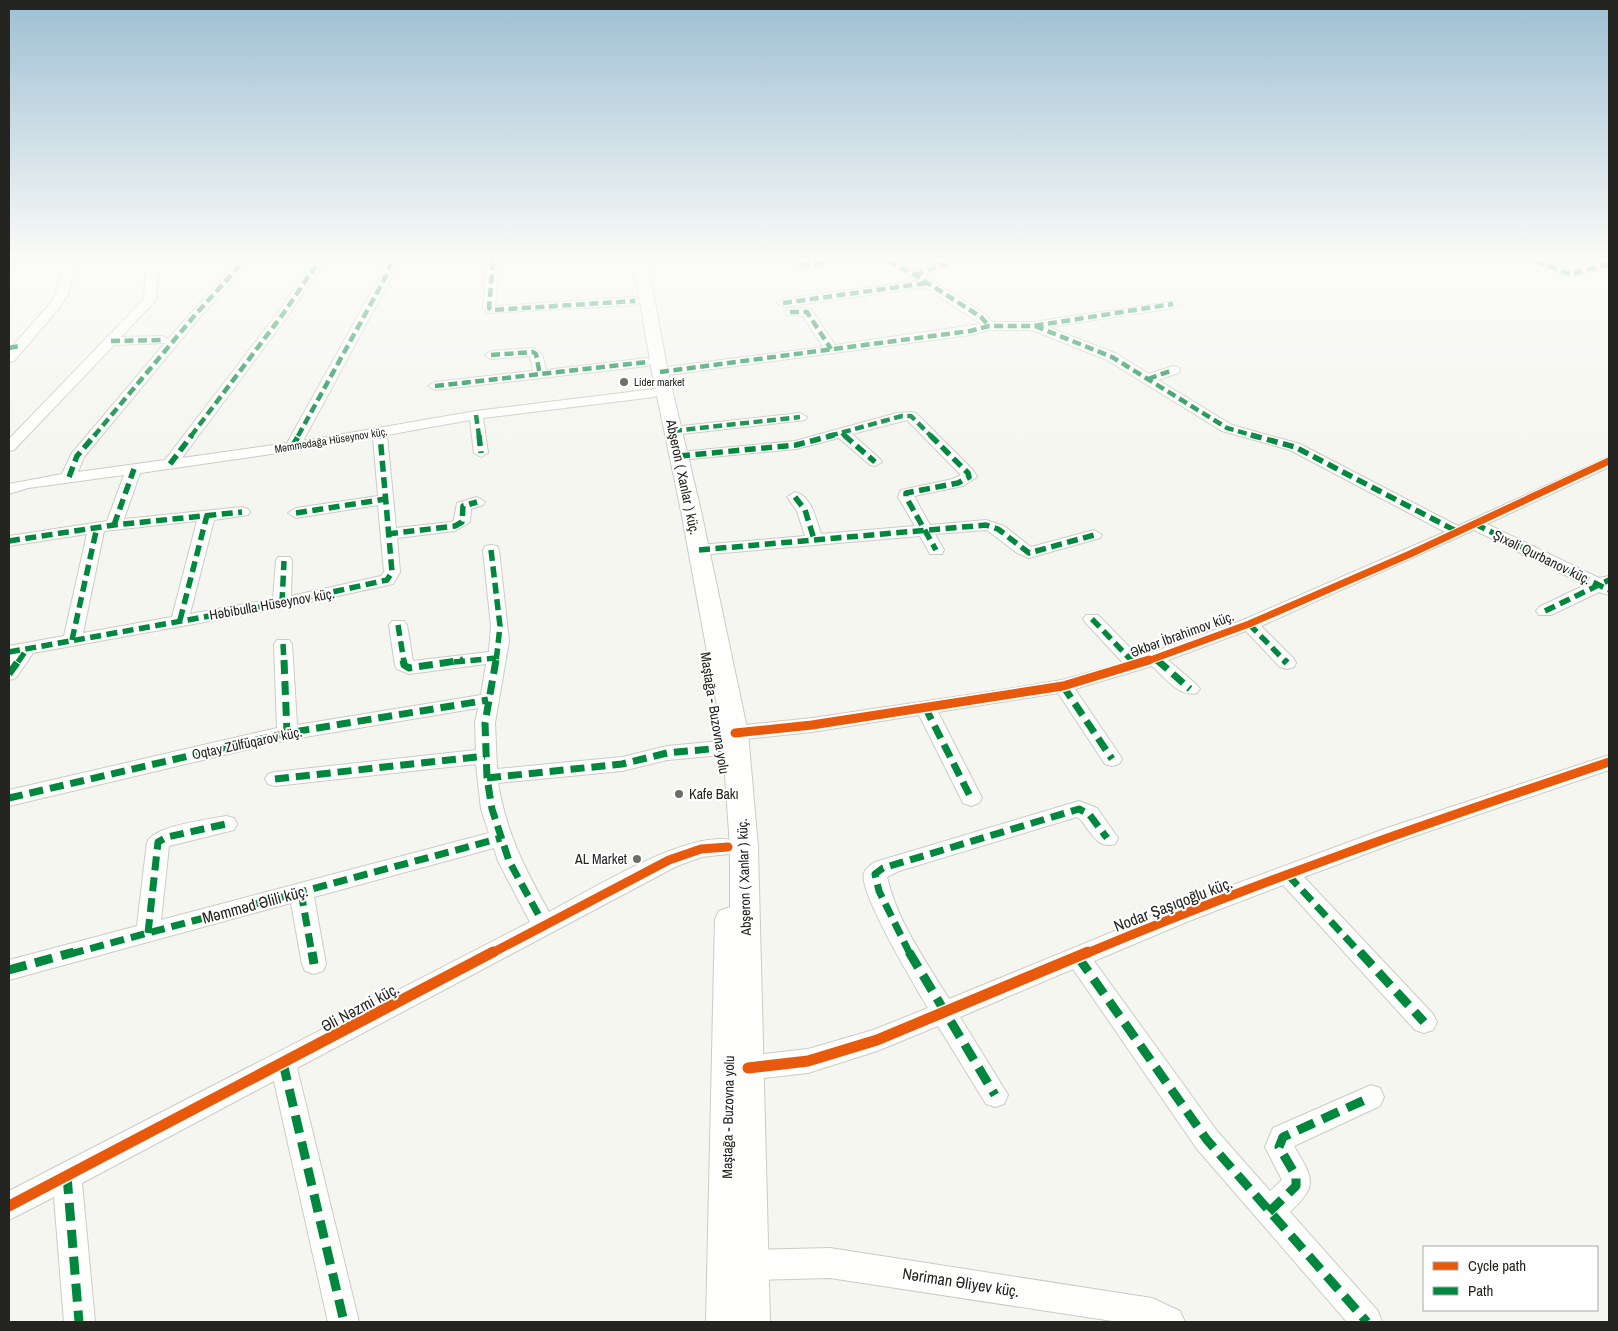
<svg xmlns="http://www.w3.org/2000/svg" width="1618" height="1331" viewBox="0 0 1618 1331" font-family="'Archivo Narrow',sans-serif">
	<rect width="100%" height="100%" fill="#f6f6f0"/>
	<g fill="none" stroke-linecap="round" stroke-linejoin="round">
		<defs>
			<g id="minor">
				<polygon points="65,261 77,261 68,294 60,307 14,361 9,362 9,350 49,305 56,294"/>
				<path d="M146 261H158L156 300 121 337 162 336 168 339 238 261H250L199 318 84 457 78 472 165 460 279 311 314 261H325L287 317 182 458 287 443 378 280 387 261H398L390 280 303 441 476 411 654 389 661 393 654 397 483 418 488 453 481 457 474 453 470 420 387 435 396 528 451 522 454 520 457 503 477 497 485 502 483 505 471 509 470 522 455 531 397 538 400 572 393 584 282 608 33 653 16 678 9 680V661L11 657 9 658V646L64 636 87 534 9 546V536L107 521 124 475 28 488 9 494V484L62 474 72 453 165 343 114 345 14 450 9 451V439L144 299ZM373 437 378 496 296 508 288 513 296 518 378 505 384 572 381 576 291 596 292 561 290 557H278L276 561 273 599 190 614 214 520 248 515 250 512 248 509 242 507 124 519 140 473 292 451ZM197 521 172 617 83 633 104 531Z"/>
				<polygon points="487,261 499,261 495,306 635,297 641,301 635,305 487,313 483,308"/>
				<polygon points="811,261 834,261 832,263 801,269 795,266"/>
				<path d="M883 261H896L916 271 942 261H957L924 276 985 314 992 322H1033L1177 301 1179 304 1173 308 1048 327 1117 354 1149 374 1173 366 1178 367 1180 370 1178 373 1158 380 1232 425 1300 444 1458 526 1609 457V467L1487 524 1599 578 1609 576V595L1599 592 1551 615H1539L1536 611 1539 607 1585 585 1474 530 1261 626 1294 659 1296 663 1294 667 1287 669 1280 667 1246 631 1168 660 1197 685 1200 689 1197 693C1180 698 1164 677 1152 666L1075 689 1119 754 1122 759 1119 764 1112 766 1105 764 1058 693 938 712 982 798 979 803 971 806 963 803 919 715 812 732 735 740 728 738 725 733 728 728 735 726 812 718 1015 688 1062 680 1123 663 1086 623 1083 619 1086 615H1098L1139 657 1243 620 1445 532 1290 450 1222 431 1107 360 1032 330H989L970 335 660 376 653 372 660 368 823 347 803 316 786 315 784 312 790 308 811 309 835 345 981 324 925 287 783 307 777 303 783 299 917 281Z"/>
				<polygon points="1530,261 1546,261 1571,270 1609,261 1609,267 1570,277"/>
				<polygon points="533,348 542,354 546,370 647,358 654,362 647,366 435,390 428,386 435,382 533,371 530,356 491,359 485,355 491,351"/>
				<path d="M911 412 916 413 973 470 977 477 963 486 914 496 930 525 986 520 1004 526 1031 547 1094 530 1102 535 1100 538 1029 558 1017 553 987 530 935 534 944 550 942 554H930L920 536 699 555 693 554 691 550 693 546 699 545 805 536 797 511 787 497 795 492C812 496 816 520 821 534L915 526 898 497 901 490 953 479 961 475 907 420 852 434 880 459 882 462 875 466 870 465 839 438 796 449 679 460 672 456 679 452 795 441 897 413Z"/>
				<polygon points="800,413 807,417 805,420 673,435 666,431 673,427"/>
				<path d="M491 545 497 546 499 550 509 641 495 723 497 769 622 757 667 746 721 741 728 743 731 748 728 753 721 755 667 760 622 771 498 783C507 835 524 867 549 912 591 890 691 827 736 841L739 847 736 853 702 857 677 866 297 1068 359 1322H328L274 1081 82 1183 95 1322H64L54 1197 9 1220V1191L530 922 498 861 494 848 314 897 326 964 323 971 314 974 305 971 302 964 291 903 9 980V960L137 926 147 842C156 825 207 820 226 816L234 818 237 824 234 830 169 846 161 920 489 833 481 809 476 764 275 786 268 784 265 779 268 774 275 772 476 750 475 723 478 708 287 740 9 806V790L277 728 274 644 277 640H289L292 644 297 725 481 695 486 664 409 674 397 669 395 665 389 625 392 621H404L407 625 413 661 489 652 491 626 483 550 485 546Z"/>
				<path d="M1609 755V770L1403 840 1304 877 1433 1014 1437 1022 1433 1030 1424 1033 1415 1030 1283 885 1189 921 1094 961 1217 1131 1270 1191 1282 1180 1265 1147 1273 1128 1371 1085 1380 1088 1384 1097 1380 1106 1294 1146C1313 1179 1319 1184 1290 1212L1378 1311 1382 1322H1347L1197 1149 1073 969 960 1017 1008 1095 1004 1104 995 1107 986 1104 938 1026 877 1051 808 1073 748 1080 739 1076 735 1068 739 1060 748 1056 808 1049 873 1030 928 1008C915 986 858 892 864 873 866 867 871 865 875 862L1079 801 1097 808 1118 838 1115 844C1097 849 1091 832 1081 820L1077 817 899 871 887 877C897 921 926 961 949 999L1173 907 1387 828Z"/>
				<polygon points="830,1248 1152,1298 1180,1311 1185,1322 1119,1322 830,1278 750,1280 739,1276 735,1265 739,1254 750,1250"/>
			</g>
			<polygon id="major" points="633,261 647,261 668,372 701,511 748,733 758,847 770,1322 706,1322 715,919 719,911 730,907 730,847 722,733 681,511 652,372"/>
		</defs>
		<use href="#minor" stroke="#ccccc7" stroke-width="2"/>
		<use href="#major" stroke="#ccccc7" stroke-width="2"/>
		<use href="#minor" fill="#fefefd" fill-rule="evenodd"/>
		<use href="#major" fill="#fefefd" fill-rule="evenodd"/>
		<g stroke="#00873e" stroke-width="4.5" stroke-dasharray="9 4.5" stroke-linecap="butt">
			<polyline points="493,261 489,308 491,310 635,301"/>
			<polyline points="888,261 915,275 981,317 989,326"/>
			<polyline points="1536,261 1570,274 1609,264"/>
			<polyline points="801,266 828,261"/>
			<polyline points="915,275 952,261"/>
			<polyline points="783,303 927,283"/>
			<polyline points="790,312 807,312 831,349"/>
			<polyline points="1035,326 1112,357 1227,428 1255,436"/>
			<polyline points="111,341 162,340"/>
			<polyline points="9,348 19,346"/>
			<polyline points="491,355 533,352 536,354 540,375"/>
			<polyline points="660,372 970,331 989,326 1033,326 1173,304"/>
			<polyline points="1148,379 1173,370"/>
			<polyline points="435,386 647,362"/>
			<polyline points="476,415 479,436"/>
			<polyline points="673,431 800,417"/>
			<polyline points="380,433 380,436"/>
			<polyline points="842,433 845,436"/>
			<polyline points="94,436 195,315 244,261"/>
			<polyline points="191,436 283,314 319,261"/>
			<polyline points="298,436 384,280 392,261"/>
			<polyline points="829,436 902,416 911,416 931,436"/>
		</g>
		<g stroke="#00873e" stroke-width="5.5" stroke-dasharray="11 5.5" stroke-linecap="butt">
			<polyline points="479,435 481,453"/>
			<polyline points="844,435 875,462"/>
			<polyline points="930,435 968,473 969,477 958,483 906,493 906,497 936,550"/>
			<polyline points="1251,435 1295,447 1458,532"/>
			<polyline points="292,447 299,435"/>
			<polyline points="679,456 796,445 834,435"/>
			<polyline points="170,464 192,435"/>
			<polyline points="69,477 77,456 95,435"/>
			<polyline points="795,497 805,510 814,539"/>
			<polyline points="296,513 386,499"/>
			<polyline points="1475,524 1609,590"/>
			<polyline points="114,525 134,469"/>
			<polyline points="387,534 455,526 462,522 463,506 477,502"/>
			<polyline points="9,541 114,525 242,512"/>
			<polyline points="491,550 500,626 496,662"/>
			<polyline points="699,550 986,525 998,529 1029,553 1094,535"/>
			<polyline points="282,603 284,561"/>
			<polyline points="1545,611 1609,580"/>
			<polyline points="1092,619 1133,662"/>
			<polyline points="180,620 207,515"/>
			<polyline points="1249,624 1286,662"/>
			<polyline points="398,625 404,662"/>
			<polyline points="72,640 97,527"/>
			<polyline points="283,644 284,662"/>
			<polyline points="9,652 282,603 387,580 392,572 380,435"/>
			<polyline points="1155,659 1158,662"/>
			<polyline points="18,662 27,649"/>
			<polyline points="454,662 496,658"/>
		</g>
		<g stroke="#00873e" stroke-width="7" stroke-dasharray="14 7" stroke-linecap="butt">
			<polyline points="284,660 287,733"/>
			<polyline points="403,660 404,665 409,668 463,660"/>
			<polyline points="496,660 485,723 487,778 492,809 509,861 544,925"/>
			<polyline points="1132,660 1136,665"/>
			<polyline points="1157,660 1190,689"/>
			<polyline points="1284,660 1287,663"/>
			<polyline points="9,674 19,660"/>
			<polyline points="1063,686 1112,759"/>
			<polyline points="925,707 971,798"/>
			<polyline points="487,778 622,764 667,753 721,748"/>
			<polyline points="275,779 485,756"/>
			<polyline points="9,798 287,733 488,700"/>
			<polyline points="1288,875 1361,954"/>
			<polyline points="301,892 312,954"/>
			<polyline points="148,933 158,842 167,837 226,824"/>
			<polyline points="70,954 501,838"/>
			<polyline points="910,954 879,891 875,874 883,868 1079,809 1089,814 1107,838"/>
		</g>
		<g stroke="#00873e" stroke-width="9" stroke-dasharray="18 9" stroke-linecap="butt">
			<polyline points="312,952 314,964"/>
			<polyline points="909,952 995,1095"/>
			<polyline points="1360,952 1424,1022"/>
			<polyline points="1078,957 1207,1140 1367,1322"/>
			<polyline points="9,970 74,952"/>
			<polyline points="283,1063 344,1322"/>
			<polyline points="67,1176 79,1322"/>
			<polyline points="1269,1212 1296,1186 1296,1176 1279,1147 1283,1137 1371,1097"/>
		</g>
		<defs>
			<polyline id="cycleway-far2" points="1145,662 1249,624 1410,554 1609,461"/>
			<g id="cycleway-far1">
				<polyline points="735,733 812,725 1063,686 1149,660"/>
				<polyline points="490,954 669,860 701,849 728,847"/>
				<path d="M1085 954C1257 882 1433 821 1609 762"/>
			</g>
			<g id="cycleway">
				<polyline points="748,1068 808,1061 877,1040 1088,952"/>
				<polyline points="9,1206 493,952"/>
			</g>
		</defs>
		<use href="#cycleway-far2" stroke="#fff" stroke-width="9"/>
		<use href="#cycleway-far1" stroke="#fff" stroke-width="12"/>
		<use href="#cycleway" stroke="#fff" stroke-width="14"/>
		<use href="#cycleway-far2" stroke="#e8590c" stroke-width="7"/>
		<use href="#cycleway-far1" stroke="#e8590c" stroke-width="9"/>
		<use href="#cycleway" stroke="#e8590c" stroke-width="11"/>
	</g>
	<linearGradient id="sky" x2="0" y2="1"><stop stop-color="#9ebfd3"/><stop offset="0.58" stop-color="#fbfbf8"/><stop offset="1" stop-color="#fbfbf8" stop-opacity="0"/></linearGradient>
	<rect width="1618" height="447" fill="url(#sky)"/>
	<g fill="#6e6e69" stroke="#fff" stroke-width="2">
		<circle cx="624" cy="382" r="5"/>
		<circle cx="679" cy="794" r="5"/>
		<circle cx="637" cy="859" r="5"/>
	</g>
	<g text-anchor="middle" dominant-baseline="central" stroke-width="4" stroke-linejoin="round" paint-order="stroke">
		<g font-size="11" fill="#242421" stroke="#fff" text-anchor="start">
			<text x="634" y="382">Lider market</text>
		</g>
		<g font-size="11" fill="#242421" stroke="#fff">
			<text transform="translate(331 440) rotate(-9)">Məmmədağa Hüseynov küç.</text>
		</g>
		<g font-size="14" fill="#242421" stroke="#fff">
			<text transform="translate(683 477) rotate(78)">Abşeron ( Xanlar ) küç.</text>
			<text transform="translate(1542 557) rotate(26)">Şıxəli Qurbanov küç.</text>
			<text transform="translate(272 604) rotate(-10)">Həbibulla Hüseynov küç.</text>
			<text transform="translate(1182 634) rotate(-20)">Əkbər İbrahimov küç.</text>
			<text transform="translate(715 713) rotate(81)">Maştağa - Buzovna yolu</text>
			<text transform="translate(247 743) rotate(-12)">Oqtay Zülfüqarov küç.</text>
			<text transform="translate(744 877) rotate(-92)">Abşeron ( Xanlar ) küç.</text>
			<text transform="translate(728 1117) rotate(-89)">Maştağa - Buzovna yolu</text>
		</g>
		<g font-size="14" fill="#242421" stroke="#fff" text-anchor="start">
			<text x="689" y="794">Kafe Bakı</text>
			<text x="627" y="859" text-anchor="end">AL Market</text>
		</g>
		<g font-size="16" fill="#242421" stroke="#fff">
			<text transform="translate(255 904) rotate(-15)">Məmməd Əlili küç.</text>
			<text transform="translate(1173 904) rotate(-21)">Nodar Şaşıqoğlu küç.</text>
			<text transform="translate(360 1007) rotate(-28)">Əli Nəzmi küç.</text>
			<text transform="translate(961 1282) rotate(9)">Nəriman Əliyev küç.</text>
		</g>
	</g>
	<rect width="1618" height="1331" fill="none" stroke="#242421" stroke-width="20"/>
	<rect x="1423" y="1246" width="175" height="65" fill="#ffffff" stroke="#a7a7a6"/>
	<rect x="1433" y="1262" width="25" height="8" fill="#e8590c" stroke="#a7a7a6"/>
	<text x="1468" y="1271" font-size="15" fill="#242421">Cycle path</text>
	<rect x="1433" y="1287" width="25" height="8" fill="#00873e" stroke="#a7a7a6"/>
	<text x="1468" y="1296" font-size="15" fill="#242421">Path</text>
</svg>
